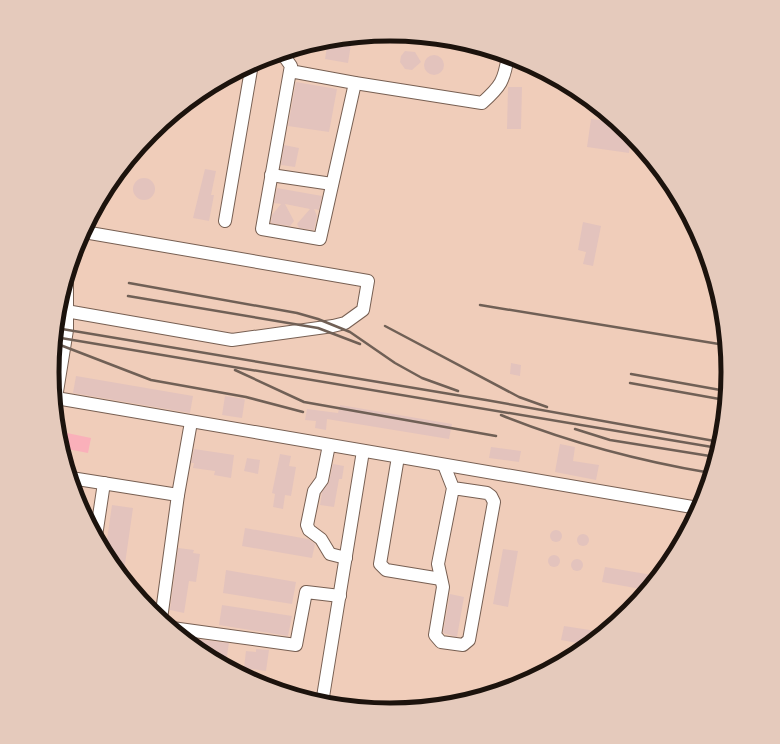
<svg xmlns="http://www.w3.org/2000/svg" width="780" height="744" viewBox="0 0 780 744" font-family="'Alegreya Sans',sans-serif">
	<rect width="100%" height="100%" fill="#f6dacb"/>
	<circle fill="#f0cdba" cx="390" cy="372" r="337"/>
	<polygon fill="#fab0ba" points="62,432 91,438 88,453 62,448 60,442"/>
	<g fill="#e3c3bd">
		<polygon points="352,38 348,63 325,59 328,40"/>
		<polygon points="405,51 415,52 421,62 412,70 405,69 400,62 401,56"/>
		<circle cx="434" cy="65" r="10"/>
		<polygon points="296,82 337,89 329,132 288,126"/>
		<polygon points="508,87 522,87 521,129 507,129"/>
		<polygon points="591,119 616,122 629,133 631,136 629,153 587,147"/>
		<polygon points="284,145 299,148 295,167 281,165"/>
		<polygon points="205,169 216,171 211,195 214,195 209,221 193,218"/>
		<polygon points="118,173 114,189 100,201 109,184"/>
		<circle cx="144" cy="189" r="11"/>
		<polygon points="277,188 322,196 319,210 314,209 317,216 314,230 299,228 297,224 310,209 285,204 294,221 290,226 271,223 272,215 281,204 274,203"/>
		<polygon points="583,222 601,226 593,266 583,264 586,252 578,250"/>
		<polygon points="511,363 521,365 520,376 510,374"/>
		<polygon points="76,376 193,396 190,413 73,393"/>
		<polygon points="225,396 245,399 242,418 222,415"/>
		<polygon points="340,405 452,424 449,439 327,419 326,430 315,428 316,421 305,420 307,409 338,413"/>
		<polygon points="560,444 575,447 573,461 599,465 596,480 555,472"/>
		<polygon points="491,447 521,451 519,462 489,458"/>
		<polygon points="194,449 234,455 231,478 214,475 215,471 193,468 194,463 191,463"/>
		<polygon points="280,454 291,456 289,466 296,467 291,496 285,495 283,509 273,507 275,494 272,493"/>
		<polygon points="247,458 260,460 258,474 244,471"/>
		<polygon points="333,464 344,466 342,479 339,479 334,507 320,505 322,492 329,482"/>
		<polygon points="112,505 133,508 124,571 117,570 105,553"/>
		<polygon points="245,528 308,539 315,544 312,558 242,546"/>
		<circle cx="556" cy="536" r="6"/>
		<circle cx="583" cy="540" r="6"/>
		<polygon points="178,548 194,550 193,553 200,554 196,582 189,581 184,613 170,610"/>
		<polygon points="503,549 518,551 508,607 493,604"/>
		<circle cx="554" cy="561" r="6"/>
		<circle cx="577" cy="565" r="6"/>
		<polygon points="605,567 658,576 646,590 602,582"/>
		<polygon points="226,570 296,582 292,604 223,593"/>
		<polygon points="450,594 464,597 457,637 443,633"/>
		<polygon points="222,605 292,616 288,636 219,625"/>
		<polygon points="564,626 603,632 588,645 561,640"/>
		<polygon points="195,639 229,643 226,662 215,660 202,653 193,646"/>
		<polygon points="256,649 269,650 266,671 244,668 246,651 256,652"/>
	</g>
	<g fill="none" stroke-linecap="round" stroke-linejoin="round">
		<defs>
			<g id="minor">
				<polyline points="278,55 284,56 291,66 290,71 262,229 320,239 355,83 290,71"/>
				<path d="M355 83 482 103C501 86 504 81 508 56"/>
				<polyline points="271,175 332,184"/>
				<polyline points="225,221 252,64"/>
				<polyline points="66,311 232,340 333,326 345,323 363,310 368,281 84,232"/>
				<polyline points="56,398 698,508"/>
				<polyline points="55,404 67,330 67,279"/>
				<polyline points="329,445 322,480 314,491 307,525 309,530 321,539 330,554 346,558"/>
				<polyline points="398,457 380,564 386,570 441,579"/>
				<polyline points="444,465 453,488 487,493 491,496 494,502 469,640 463,645 441,642 435,635 443,587 438,564 453,488"/>
				<polyline points="71,478 178,495 191,422"/>
				<polyline points="96,536 104,483"/>
				<polyline points="161,619 178,495"/>
				<polyline points="172,628 296,645 306,592 340,596"/>
				<polyline points="322,703 363,451"/>
			</g>
		</defs>
		<use href="#minor" stroke="#775f52" stroke-width="14"/>
		<use href="#minor" stroke="#fff" stroke-width="12"/>
		<g stroke="#706056" stroke-width="2.5">
			<polyline points="129,283 297,313 318,319 350,332 395,363 422,378 458,391"/>
			<polyline points="128,296 318,328 360,344"/>
			<polyline points="480,305 725,345"/>
			<polyline points="385,326 519,397 547,407"/>
			<polyline points="56,328 486,400 720,442"/>
			<polyline points="55,337 718,448"/>
			<polyline points="55,343 151,380 246,397 303,412"/>
			<polyline points="235,370 304,402 496,436"/>
			<polyline points="631,374 726,391"/>
			<polyline points="630,383 725,400"/>
			<path d="M501 415C568 442 640 461 711 473"/>
			<polyline points="575,429 610,440 716,457"/>
		</g>
	</g>
	<path d="M0 0H780V744H0ZM59 372a331 331 0 1 1 662 0a331 331 0 1 1-662 0Z" fill="#e5cabc" fill-rule="evenodd"/>
	<path fill="none" stroke="#1c130d" stroke-width="5" d="M59 372a331 331 0 1 1 662 0a331 331 0 1 1-662 0Z"/>
</svg>
